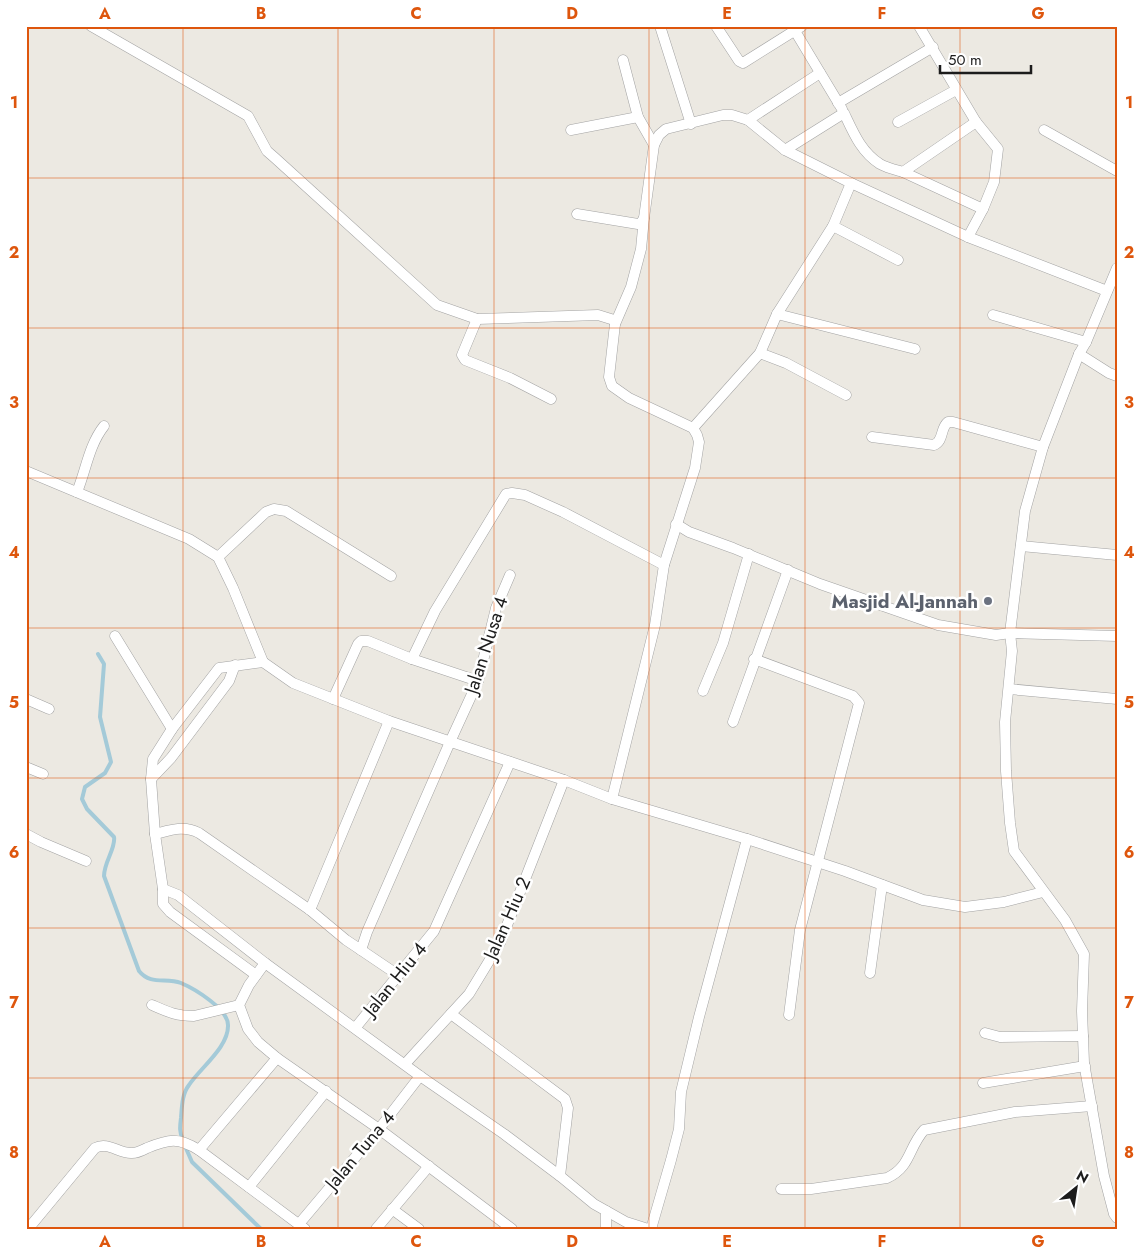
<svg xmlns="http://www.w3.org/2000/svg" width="1143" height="1255" viewBox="0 0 1143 1255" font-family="Jost,sans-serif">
	<rect width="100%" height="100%" fill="#ece9e2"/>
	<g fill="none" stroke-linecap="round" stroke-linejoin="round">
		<g stroke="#a4cad8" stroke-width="4">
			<path d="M98 654 104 664 100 717 111 762 105 773 85 787 82 799 87 809 114 837C116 848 104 862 104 876L139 971C151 986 166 977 181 983 195 989 228 1009 228 1025 229 1047 200 1068 189 1085 182 1094 182 1106 181 1118 180 1126 179 1132 183 1140"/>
			<polyline points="185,1146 192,1162 261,1229"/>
		</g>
		<defs>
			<g id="minor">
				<polyline points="91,26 248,116 267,151 275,158 437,305 477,319 598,315 614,320 615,324"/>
				<polyline points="660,26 691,124"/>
				<polyline points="716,26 739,61 743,63 802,26"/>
				<polyline points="792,26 842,109"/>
				<polyline points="919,26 976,122 998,149 994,182 983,209 968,237"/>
				<polyline points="623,60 638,117 654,145"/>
				<polyline points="838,103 933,47"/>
				<polyline points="748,120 820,73"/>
				<polyline points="898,122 956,90"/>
				<polyline points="571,130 638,117"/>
				<polyline points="1044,130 1117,171"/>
				<path d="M785 150 844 113C853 132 861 152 880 164 887 168 896 170 903 172L976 122"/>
				<polyline points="903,172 983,209"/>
				<polyline points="577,214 638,224 641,223 644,218 654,145 659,135 666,129 723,115 732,115 748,120 785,150 851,183 968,237 1107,291"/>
				<polyline points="833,226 898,260"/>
				<polyline points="777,314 915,349"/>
				<polyline points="993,315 1086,342"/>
				<polyline points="477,319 462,355 465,360 510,378 551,399"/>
				<polyline points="760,353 786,363 846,395"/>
				<polyline points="1079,354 1109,373 1117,376"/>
				<polyline points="693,428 760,353 777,314 833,226 851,183"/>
				<path d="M872 437 934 445C944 441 940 428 948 422H953L1043 447"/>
				<polyline points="26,471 189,539 218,557 233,588 263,662 293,683 389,721 564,780 612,799 747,839 845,871 923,900 965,907 1004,902 1043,892"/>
				<path d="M77 492C86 470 89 445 104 426"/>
				<polyline points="676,524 689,532 733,548 820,584 938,625 996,635 1010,633 1025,511 1043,447 1079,354 1086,342 1117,268"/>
				<polyline points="1021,546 1117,555"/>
				<polyline points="218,557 266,512 274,509 286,511 391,576"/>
				<polyline points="115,636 172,729"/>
				<polyline points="1117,636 1010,633 1012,651 1005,722 1006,771 1010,823 1014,851 1065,920 1084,954 1082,1011 1084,1063 1104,1176 1114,1214 1117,1218"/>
				<polyline points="412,659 435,611 506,494 512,493 525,495 563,512 664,565"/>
				<polyline points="754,659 853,696 859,703 800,930 789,1015"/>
				<polyline points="1009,689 1117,699"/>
				<polyline points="703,691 723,643 749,554"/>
				<polyline points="26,699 49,709"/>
				<polyline points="333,699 358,644 361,641 368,641 412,659 478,681"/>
				<polyline points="733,722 788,570"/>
				<polyline points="26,767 43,774"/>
				<polyline points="151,779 171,758 229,681 235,665"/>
				<polyline points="612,799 655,625 664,565 695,468 699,442 697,435 693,428 629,398 612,386 609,377 615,324 631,287 641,249 644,218"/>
				<polyline points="26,834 41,842 86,861"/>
				<path d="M155 834C171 830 184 825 199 833L310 910 346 940 361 950 367 932 450 742 478 681 496 608 510 575"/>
				<polyline points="163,889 178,895 265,963 420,1076 504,1134 560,1176 594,1204 626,1222 648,1229"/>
				<polyline points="310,910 389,721"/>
				<polyline points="361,950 398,975"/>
				<polyline points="265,963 249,985 239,1005 248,1029 258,1042 277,1058 379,1129 512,1229"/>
				<polyline points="870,973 882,885"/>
				<polyline points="256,975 170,912 163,904 163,889 155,834 151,779 153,759 172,729 219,668 263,662"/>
				<path d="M152 1005C168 1012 176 1016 194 1016L239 1005"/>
				<polyline points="451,1014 565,1099 568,1108 560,1176"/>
				<polyline points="356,1027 434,931 510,762"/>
				<polyline points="985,1033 1000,1037 1083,1036"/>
				<polyline points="405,1064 469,994 500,943 564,780"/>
				<polyline points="983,1083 1085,1066"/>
				<polyline points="199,1150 277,1058"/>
				<polyline points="249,1187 326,1091"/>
				<path d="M781 1189H811L887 1178C911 1167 908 1148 924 1130L1015 1112 1092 1106"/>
				<polyline points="392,1209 419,1229"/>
				<polyline points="299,1224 379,1129 420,1076"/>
				<path d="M28 1229 95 1148C108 1141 119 1154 132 1153 138 1153 143 1150 147 1148 169 1139 178 1137 199 1150L305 1229"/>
				<polyline points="376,1229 429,1166"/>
				<polyline points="606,1229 606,1211"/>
				<polyline points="651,1229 671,1160 679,1129 681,1092 699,1017 747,839"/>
			</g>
		</defs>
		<use href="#minor" stroke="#a3a3a3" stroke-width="11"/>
		<use href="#minor" stroke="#fff" stroke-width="10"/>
	</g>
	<path fill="none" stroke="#de560d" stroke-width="1" stroke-opacity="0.55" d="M183 26V1229M338 26V1229M494 26V1229M649 26V1229M805 26V1229M960 26V1229M26 178H1117M26 328H1117M26 478H1117M26 628H1117M26 778H1117M26 928H1117M26 1078H1117"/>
	<circle fill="#6b7280" stroke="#fff" stroke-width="2" cx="988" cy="601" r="5"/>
	<g text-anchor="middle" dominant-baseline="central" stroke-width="5" stroke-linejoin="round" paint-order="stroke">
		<g font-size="19" font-weight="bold" fill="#5b616d" stroke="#fff" text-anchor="end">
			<text x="978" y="601">Masjid Al-Jannah</text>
		</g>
		<g font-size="19" fill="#1c1c1c" stroke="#fff">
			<text transform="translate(486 645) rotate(-72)">Jalan Nusa 4</text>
			<text transform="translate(507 918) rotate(-66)">Jalan Hiu 2</text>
			<text transform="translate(395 979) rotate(-51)">Jalan Hiu 4</text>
			<text transform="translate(360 1150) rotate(-50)">Jalan Tuna 4</text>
		</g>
	</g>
	<rect width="1143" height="1255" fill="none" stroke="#ffffff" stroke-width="55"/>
	<g transform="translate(1076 1188) rotate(30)" stroke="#ffffff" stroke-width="4" paint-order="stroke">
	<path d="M0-4L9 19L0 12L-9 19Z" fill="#1c1c1c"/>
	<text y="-8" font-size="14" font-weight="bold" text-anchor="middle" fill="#1c1c1c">N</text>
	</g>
	<path d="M940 65v8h91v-8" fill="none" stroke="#1c1c1c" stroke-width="2.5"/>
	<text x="948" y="65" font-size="15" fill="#1c1c1c" stroke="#ffffff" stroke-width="4" paint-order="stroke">50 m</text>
	<rect x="28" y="28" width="1088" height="1200" fill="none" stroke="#de560d" stroke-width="2"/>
	<g font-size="16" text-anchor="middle" font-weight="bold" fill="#de560d">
		<text x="105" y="19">A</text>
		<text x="261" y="19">B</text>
		<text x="416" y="19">C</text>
		<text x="572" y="19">D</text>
		<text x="727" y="19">E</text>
		<text x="882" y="19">F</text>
		<text x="1038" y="19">G</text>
		<text x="14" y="108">1</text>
		<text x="1129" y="108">1</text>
		<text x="14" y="258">2</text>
		<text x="1129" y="258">2</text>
		<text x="14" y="408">3</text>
		<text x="1129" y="408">3</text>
		<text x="14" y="558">4</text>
		<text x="1129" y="558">4</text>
		<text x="14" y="708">5</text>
		<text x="1129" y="708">5</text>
		<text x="14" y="858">6</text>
		<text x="1129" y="858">6</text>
		<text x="14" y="1008">7</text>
		<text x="1129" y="1008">7</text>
		<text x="14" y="1158">8</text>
		<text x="1129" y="1158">8</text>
		<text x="105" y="1247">A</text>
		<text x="261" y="1247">B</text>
		<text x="416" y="1247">C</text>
		<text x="572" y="1247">D</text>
		<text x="727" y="1247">E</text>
		<text x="882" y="1247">F</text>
		<text x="1038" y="1247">G</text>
	</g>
</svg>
